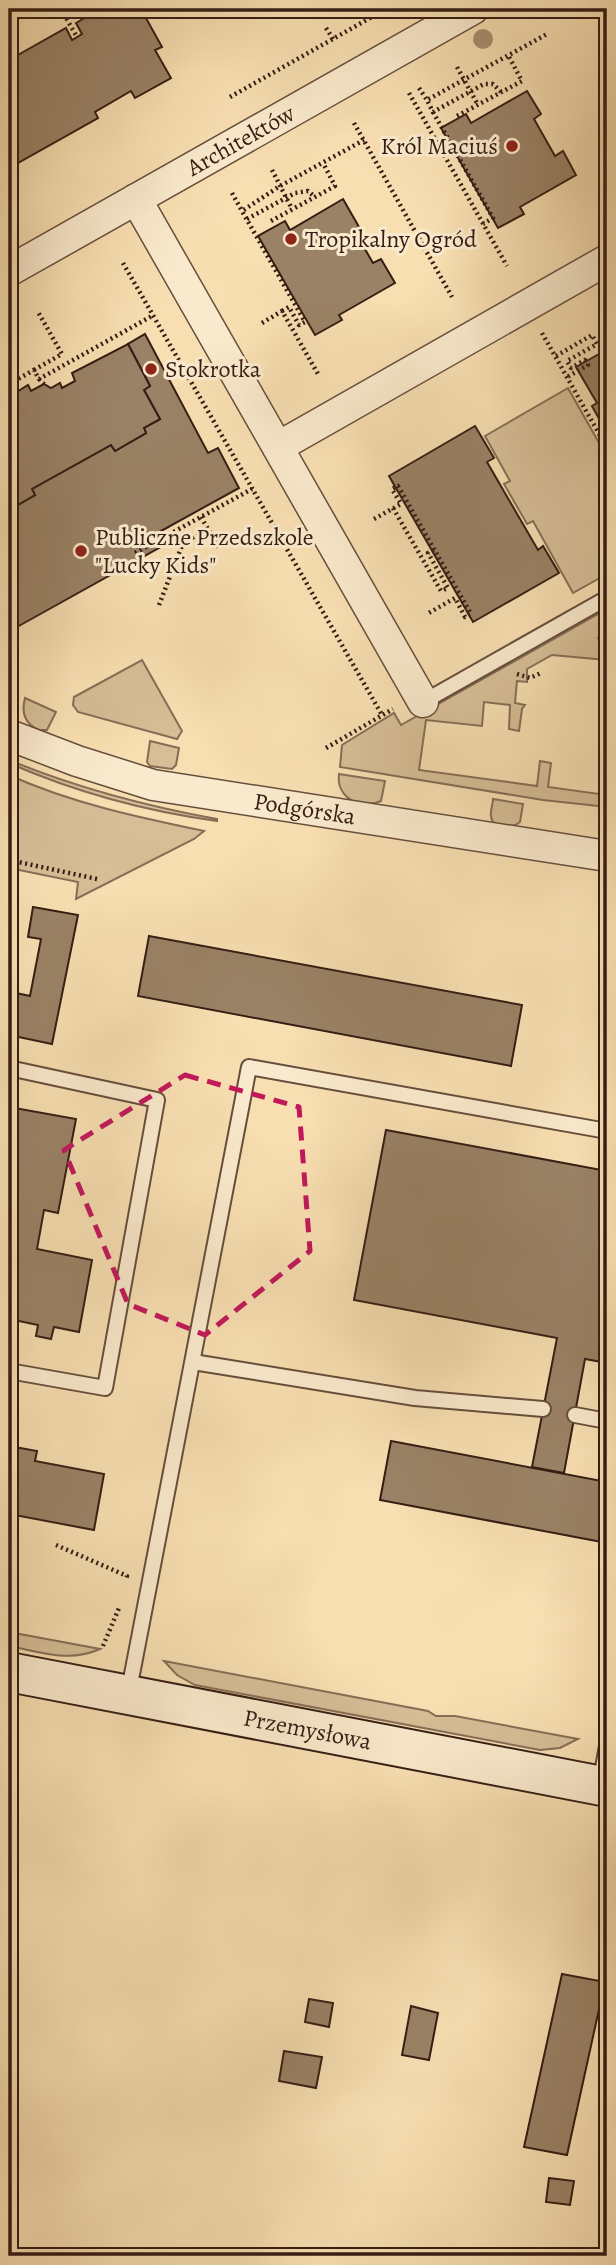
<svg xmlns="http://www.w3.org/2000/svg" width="616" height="2265" viewBox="0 0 616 2265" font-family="Alegreya,serif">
	<rect width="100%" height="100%" fill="#f8dfb2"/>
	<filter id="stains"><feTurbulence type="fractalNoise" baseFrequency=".00286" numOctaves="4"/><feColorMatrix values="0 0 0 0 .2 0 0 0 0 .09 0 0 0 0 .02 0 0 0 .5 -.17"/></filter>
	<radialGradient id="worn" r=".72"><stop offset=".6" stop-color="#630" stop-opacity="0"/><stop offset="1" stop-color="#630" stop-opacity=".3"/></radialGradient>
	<g fill="#d7be97" stroke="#866e56" stroke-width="2">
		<polygon points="568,388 607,457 607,574 573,593 533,521 527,524 504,484 510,481 485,436"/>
		<polygon points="607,609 607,632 598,638 607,660 552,655 527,669 527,682 517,681 515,703 525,705 522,709 519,731 509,729 510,705 484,702 482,726 426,720 419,770 537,786 540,761 551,763 548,787 607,795 607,807 543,800 340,767 342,745 394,713 401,725"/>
		<polygon points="142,660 182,731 177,739 78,712 73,705 74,697"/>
		<path d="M25 698 56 712 47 730H39C25 724 21 713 25 698Z"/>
		<polygon points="150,741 179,748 176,765 172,769 150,766 147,762"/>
		<path d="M9 760C77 788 145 806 217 819V821C145 811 75 792 9 763Z"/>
		<path d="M339 774 385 781 381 801C362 810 336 799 339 774Z"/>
		<path d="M9 775C71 803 137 817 204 831L194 839 76 899 78 882 9 868Z"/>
		<path d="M493 799 523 804 520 822C513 828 492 829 491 816 490 811 493 804 493 799Z"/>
		<path d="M9 1632 100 1649C69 1663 41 1652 9 1646Z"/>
		<polygon points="164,1661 428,1711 436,1716 455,1716 578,1739 560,1748 540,1750 195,1685 177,1675"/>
	</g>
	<g fill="#9a8266" stroke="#351d14" stroke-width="2">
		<polygon points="100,9 141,9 162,47 155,50 171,78 135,98 131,91 95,112 98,118 9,168 9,60 66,28 72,40 82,34 76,23"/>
		<polygon points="527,91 541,114 534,119 555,156 563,151 576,175 520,207 524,214 498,228 441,128 466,114 471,123"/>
		<polygon points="343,199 359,227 354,230 373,263 381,259 395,283 339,315 342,320 315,335 258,236 285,221 290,230"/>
		<polygon points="145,334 208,453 218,448 239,488 161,531 166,544 17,627 9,612 9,510 35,495 32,489 111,445 115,451 146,433 144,428 160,419 144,390 150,386 128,344"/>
		<polygon points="128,344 150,386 144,390 160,419 144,428 146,433 115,451 111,445 32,489 35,495 9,510 9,397 28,385 31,391 44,384 51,388 60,383 62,388 75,381 72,373"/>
		<polygon points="599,354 604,362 607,360 606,431 592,406 597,403 576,367"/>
		<polygon points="475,426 494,458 487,462 538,550 543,546 559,573 473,622 389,476"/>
		<polygon points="33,907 78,915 52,1044 9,1035 16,993 30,996 41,939 28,937"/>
		<polygon points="149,936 522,1005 511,1066 138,996"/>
		<polygon points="9,1107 76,1119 58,1213 44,1210 37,1249 92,1260 79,1332 54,1327 51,1339 36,1336 38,1325 9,1319"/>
		<polygon points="386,1130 607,1171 607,1363 585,1359 564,1473 532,1467 557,1338 354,1300"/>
		<polygon points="391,1441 607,1482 607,1543 380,1500"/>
		<polygon points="9,1446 37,1451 35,1461 104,1474 94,1530 9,1514"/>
		<polygon points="562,1974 605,1982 567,2155 524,2147"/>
		<polygon points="309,1999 333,2003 329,2027 305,2022"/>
		<polygon points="411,2006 438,2013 429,2060 402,2055"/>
		<polygon points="284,2051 322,2057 316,2088 279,2081"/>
		<polygon points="549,2178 574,2181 570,2205 546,2202"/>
	</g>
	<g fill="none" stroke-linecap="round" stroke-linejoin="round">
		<defs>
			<g id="lane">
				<polyline points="423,702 607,598"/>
				<polyline points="9,1068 157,1100 105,1388 9,1371"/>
				<polyline points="193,1362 415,1398 543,1409"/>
				<polyline points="575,1415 607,1421"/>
				<polyline points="128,1695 249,1067 607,1131"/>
				<polyline points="600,1784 607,1746"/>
			</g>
			<g id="street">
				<polyline points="136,199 423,702"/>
				<path id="s1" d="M9 271 473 9"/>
				<polyline points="278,447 607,260"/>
				<path id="s2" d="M9 735 77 761 153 785 607 856"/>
			</g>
			<g id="secondary">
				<path id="s3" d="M9 1672 607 1787"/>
			</g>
		</defs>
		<use href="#lane" stroke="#664e3c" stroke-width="18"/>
		<use href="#street" stroke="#664e3c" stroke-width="33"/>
		<use href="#secondary" stroke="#351d14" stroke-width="42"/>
		<g stroke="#351d14" stroke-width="4.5" stroke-dasharray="2 3.5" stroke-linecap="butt">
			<polyline points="61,9 77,37"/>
			<polyline points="9,11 14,9"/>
			<polyline points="326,28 333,39"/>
			<polyline points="457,67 478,105"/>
			<polyline points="419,88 427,100"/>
			<polyline points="501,92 493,84 484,84 433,112 427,100 547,34"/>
			<polyline points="409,93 507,266"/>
			<polyline points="230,97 386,9"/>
			<polyline points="433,112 493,218 483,224"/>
			<polyline points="457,116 522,81 508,55"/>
			<polyline points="354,123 452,297"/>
			<polyline points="272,170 292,209"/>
			<polyline points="232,193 242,211"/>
			<polyline points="247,219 295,193 308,191 315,197"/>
			<polyline points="271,221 335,186 323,163"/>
			<polyline points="123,263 382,715"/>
			<polyline points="282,311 289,307 299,325 305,322 242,211 280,186 364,140"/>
			<polyline points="262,323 282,311 318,374"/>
			<polyline points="542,333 607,448"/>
			<polyline points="556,356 592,335 597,344 567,361 571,368 585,360 588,365 567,377"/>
			<polyline points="34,370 62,354 38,312"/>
			<polyline points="39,379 44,384"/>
			<polyline points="9,384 34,370 39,379 152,316"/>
			<polyline points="393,508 441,591 448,588 428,553 434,550"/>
			<polyline points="201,517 219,548"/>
			<polyline points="374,519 401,504 392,489 398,486 471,614 465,617 455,598 427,614"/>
			<polyline points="135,553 252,489"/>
			<polyline points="159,605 183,543 208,529"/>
			<polyline points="517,674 530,678 541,673"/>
			<polyline points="326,748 393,709"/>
			<polyline points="9,860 97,879"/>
			<polyline points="56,1545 127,1576 126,1579"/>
			<polyline points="103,1646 119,1608"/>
		</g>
		<use href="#lane" stroke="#faeacd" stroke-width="14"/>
		<use href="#street" stroke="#faeacd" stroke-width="30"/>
		<use href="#secondary" stroke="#faeacd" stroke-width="38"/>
	</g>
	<circle fill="#a88f71" cx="483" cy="39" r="10"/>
	<path fill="none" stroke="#c2185b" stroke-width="5" stroke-dasharray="14 9" stroke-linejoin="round" d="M185 1075 299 1107 310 1251 205 1335 128 1304 64 1150Z"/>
	<g fill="#8f2418" stroke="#faeacd" stroke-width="2.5">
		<circle cx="512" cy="146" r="7"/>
		<circle cx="291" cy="239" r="7"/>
		<circle cx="151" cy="369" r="7"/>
		<circle cx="81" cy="551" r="7"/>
	</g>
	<g text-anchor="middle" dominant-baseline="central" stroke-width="6" stroke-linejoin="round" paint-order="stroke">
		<g font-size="24" fill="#351d14" stroke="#faeacd">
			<text stroke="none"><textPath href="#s1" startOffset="266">Architektów</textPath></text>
			<text stroke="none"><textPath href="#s2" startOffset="306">Podgórska</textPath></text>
			<text stroke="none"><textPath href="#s3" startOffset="304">Przemysłowa</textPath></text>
		</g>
		<g font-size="24" fill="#351d14" stroke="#faeacd" text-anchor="start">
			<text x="498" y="146" text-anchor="end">Król Maciuś</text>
			<text x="305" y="239">Tropikalny Ogród</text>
			<text x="165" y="369">Stokrotka</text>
			<text x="95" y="537">Publiczne Przedszkole<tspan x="95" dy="28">"Lucky Kids"</tspan></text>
		</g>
	</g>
	<rect width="616" height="2265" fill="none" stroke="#f8dfb2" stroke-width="35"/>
	<rect x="10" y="10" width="595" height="2244" fill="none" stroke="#351d14" stroke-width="3.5"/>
	<rect x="18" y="18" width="581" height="2230" fill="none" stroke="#351d14" stroke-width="2"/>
	<rect width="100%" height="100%" filter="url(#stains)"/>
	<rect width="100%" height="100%" fill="url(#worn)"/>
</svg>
